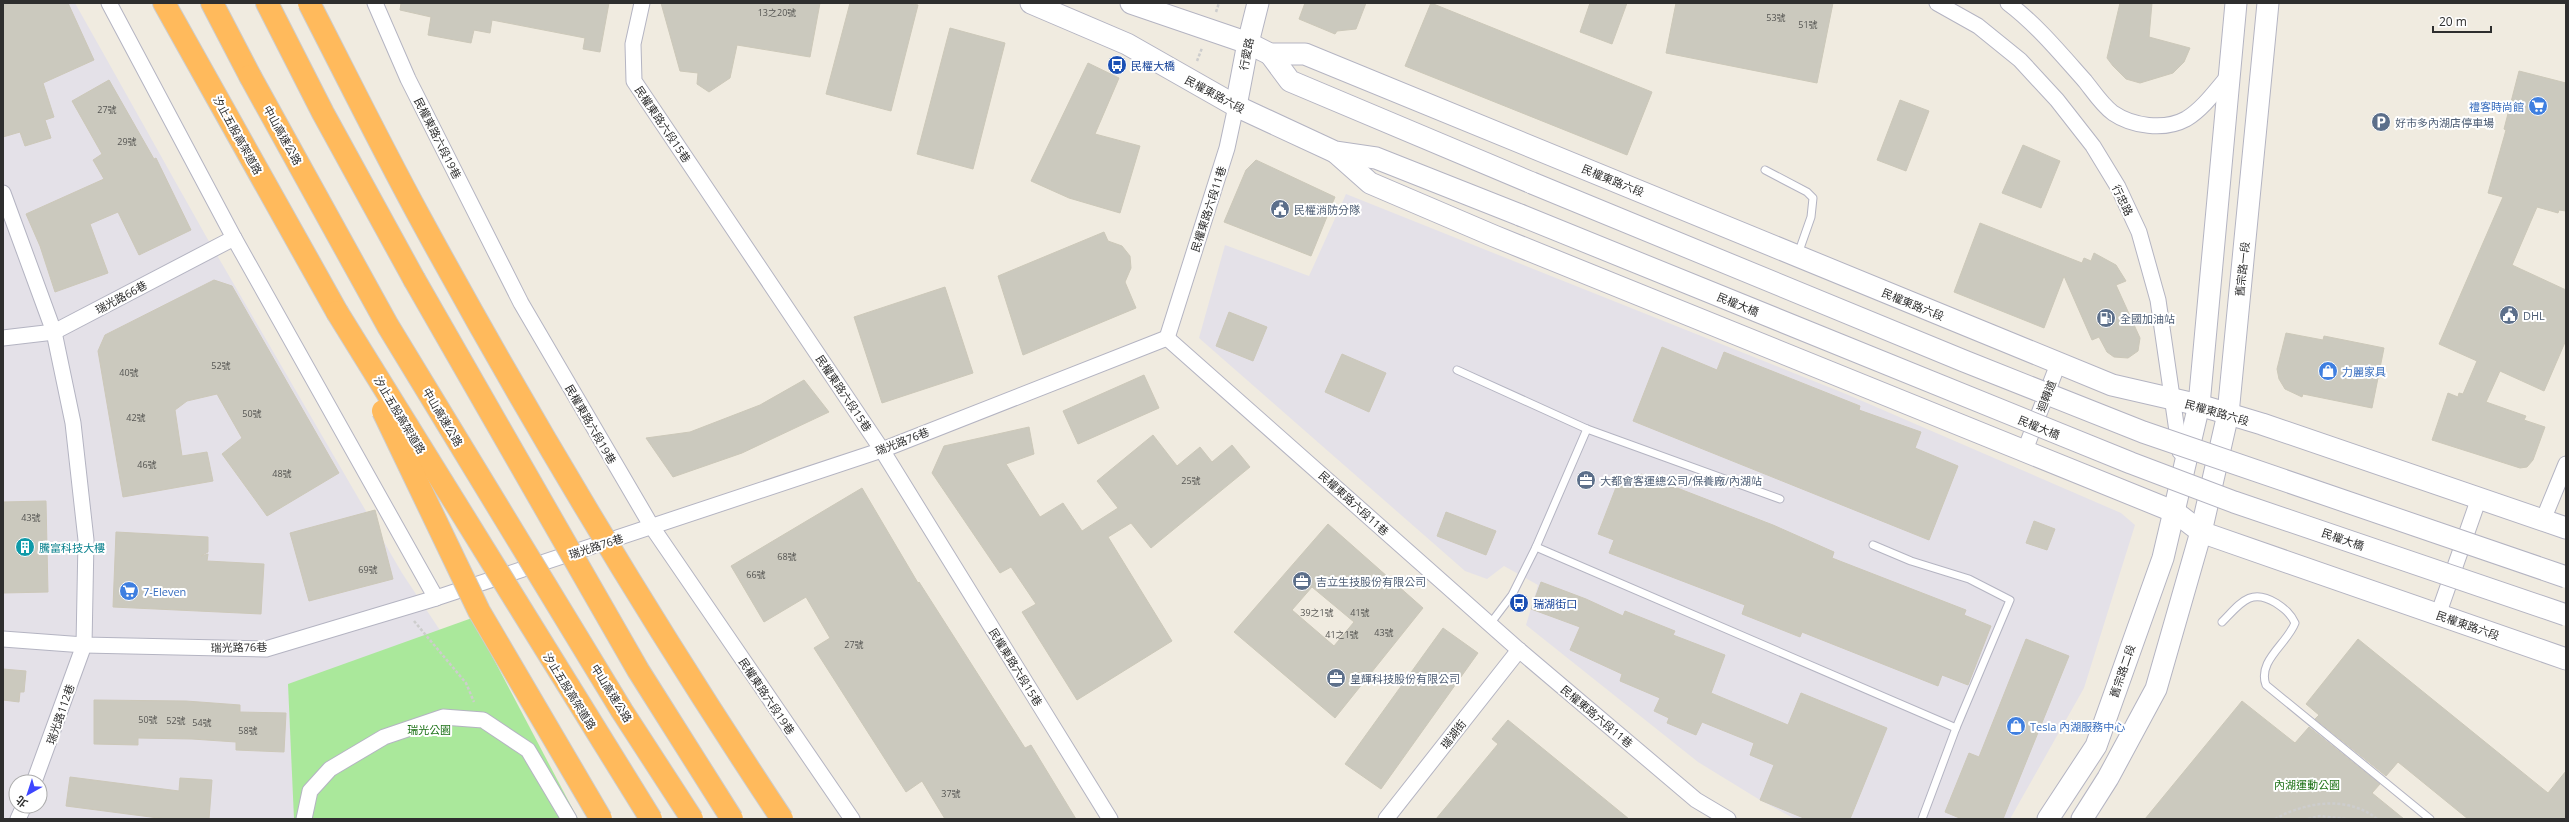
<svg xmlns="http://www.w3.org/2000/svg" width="2569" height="822" viewBox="0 0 2569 822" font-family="'Open Sans','Noto Sans TC',sans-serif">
	<rect width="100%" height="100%" fill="#f0ebe0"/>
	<g fill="#e4e1e8" fill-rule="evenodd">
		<path d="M3 3H75L207 238 402 573 565 819H3ZM16 782H40V806H16Z"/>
		<polygon points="1346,194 1846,394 2121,513 2135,525 2084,688 2010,819 1795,819 1760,800 1698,762 1526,625 1538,585 1504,566 1487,579 1465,571 1199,338 1225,245 1309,276"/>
	</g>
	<polygon fill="#aae89b" points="472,618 578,819 294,819 288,684"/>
	<g fill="#cbc9be" stroke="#ccc8b9" fill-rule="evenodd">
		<polygon points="3,3 68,3 94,60 43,83 54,117 45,120 51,138 25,146 20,132 3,137"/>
		<polygon points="401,3 609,3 600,52 583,49 585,38 492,20 490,33 474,30 471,43 428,35 431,17 400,10"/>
		<polygon points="661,3 820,3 810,57 737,45 730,78 709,92 697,84 698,73 680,71"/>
		<polygon points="850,3 909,3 918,5 891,111 826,94"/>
		<polygon points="1305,3 1366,3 1356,29 1337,31 1335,34 1299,19"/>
		<polygon points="1431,3 1652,92 1627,155 1405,66"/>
		<polygon points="1590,3 1627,3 1612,44 1580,32"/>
		<polygon points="1676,3 1833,3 1817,83 1666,53"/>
		<polygon points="2120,3 2152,3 2149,37 2190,48 2184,62 2173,73 2140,83 2126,79 2113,66 2107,58"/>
		<polygon points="950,28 1005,43 973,169 917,154"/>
		<polygon points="1088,63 1119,78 1095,134 1140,146 1120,213 1069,198 1031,181"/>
		<polygon points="2519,71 2566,83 2566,211 2559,210 2558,213 2537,207 2512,265 2566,290 2566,340 2544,391 2500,371 2486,402 2526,416 2524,420 2545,427 2533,460 2527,467 2520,468 2432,440 2448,393 2458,397 2459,393 2463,394 2477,361 2439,344 2503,197 2488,193 2506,130 2504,129"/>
		<polygon points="109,80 154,159 156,158 191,230 139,255 118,212 90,224 108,273 55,292 40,246 26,214 104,179 93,160 102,154 72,101"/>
		<polygon points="1900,100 1929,111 1906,171 1877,160"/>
		<polygon points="2023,145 2060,161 2041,208 2002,193"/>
		<polygon points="1256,160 1335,197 1311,256 1224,222 1246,170"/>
		<polygon points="1980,223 2082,263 2084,258 2091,261 2094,253 2116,265 2126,281 2116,285 2140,338 2138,351 2128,358 2114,357 2107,352 2099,337 2092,340 2064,276 2044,328 1954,292"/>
		<polygon points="1104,232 1108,241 1122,246 1130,256 1131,268 1125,282 1136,308 1023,355 998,276"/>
		<polygon points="214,280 232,286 339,473 267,516 222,454 242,438 217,394 187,401 175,410 182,456 207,452 213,481 123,497 98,351 105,335"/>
		<polygon points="945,287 973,373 882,403 854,317"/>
		<polygon points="1229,312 1267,327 1253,361 1216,346"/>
		<polygon points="2286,333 2323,340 2324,336 2384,348 2372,408 2303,394 2302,397 2285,389 2279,379 2277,369"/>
		<polygon points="1662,347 1717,370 1724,352 1860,406 1859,410 1921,432 1915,448 1958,466 1929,540 1633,421"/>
		<polygon points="1342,354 1386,373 1369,412 1325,392"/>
		<polygon points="1144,375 1159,408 1078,444 1063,411"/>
		<polygon points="804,380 829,412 742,453 673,477 646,438 690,432 760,405"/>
		<polygon points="1029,427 1034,454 1006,464 1040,517 1063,503 1082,531 1118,508 1097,481 1153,435 1177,466 1200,447 1212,462 1232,445 1250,467 1151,548 1131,523 1108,537 1172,641 1077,700 1022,612 1036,604 1011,567 1000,573 932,473 944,446"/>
		<polygon points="1641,474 1773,525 1834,552 1832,558 1966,610 1964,615 1991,626 1968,685 1942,675 1938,686 1802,632 1800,637 1742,614 1745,605 1609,553 1614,540 1598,534 1620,477 1637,484"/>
		<polygon points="862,488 918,583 919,582 1025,748 1031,745 1076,819 945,819 922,781 906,792 814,648 830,638 806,597 764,622 731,566"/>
		<polygon points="46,501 48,592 3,593 3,502"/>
		<polygon points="375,510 393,579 309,601 290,533"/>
		<polygon points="1446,512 1496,531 1486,555 1437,536"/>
		<polygon points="2034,521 2055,529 2047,550 2026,543"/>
		<path d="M1328 524 1423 608 1335 718 1234 632ZM1312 587 1354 622 1334 646 1292 610Z"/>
		<polygon points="116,532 208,537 208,552 201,556 208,554 207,561 264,564 261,614 113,607"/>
		<polygon points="1541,582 1586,599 1623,616 1625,611 1675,631 1673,635 1725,655 1711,693 1788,725 1801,693 1887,728 1850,819 1806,819 1760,800 1774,765 1750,755 1754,743 1702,722 1696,735 1667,723 1669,718 1654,711 1660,698 1620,681 1622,674 1570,650 1580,627 1531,609"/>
		<polygon points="1443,628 1478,653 1381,789 1345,764"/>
		<polygon points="2026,639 2069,656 2003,819 1962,819 1945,812 1969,753 1979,757"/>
		<polygon points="2358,639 2548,793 2566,771 2566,819 2468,819 2398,762 2386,776 2315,719 2319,715 2306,704"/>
		<polygon points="3,669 26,671 24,692 20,692 19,702 3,700"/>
		<polygon points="94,700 186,701 240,705 240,712 286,713 284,752 236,750 236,742 192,739 138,738 138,745 94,744"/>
		<polygon points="2242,701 2295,743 2309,727 2380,784 2372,793 2404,819 2145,819"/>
		<polygon points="1508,720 1629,819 1436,819 1498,744 1492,739"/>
		<polygon points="70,777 179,791 180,778 212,780 209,819 166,819 66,806"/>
	</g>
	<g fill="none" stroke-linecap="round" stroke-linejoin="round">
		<defs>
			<g id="lane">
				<polyline points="1765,170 1807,192 1813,198 1811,217 1798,254"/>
				<polyline points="1457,370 1587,429 1780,499"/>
				<polyline points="1873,545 1911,561 1969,579 2010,600 1956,728 1922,819"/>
				<polyline points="1536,547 1956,728"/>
				<path d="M2222 622C2240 604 2250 587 2276 603 2285 609 2290 613 2295 623 2287 644 2257 661 2266 685L2430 819"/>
				<polyline points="1490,624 1512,595 1536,547 1587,429"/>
			</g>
			<g id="street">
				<polyline points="109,3 234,238 436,598"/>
				<polyline points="375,3 408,79 521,303 652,527 852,819"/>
				<polyline points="642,3 633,44 634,81 882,450 1110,819"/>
				<polyline points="1937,3 1978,26 2020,60 2057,100 2093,146 2118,187 2139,232 2158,300 2180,452"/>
				<path d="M2008 3C2037 25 2060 53 2085 81 2093 91 2102 105 2113 113 2132 126 2164 131 2186 119 2203 109 2217 89 2230 74"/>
				<polyline points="3,193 54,332 73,423 86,540 84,645 34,782"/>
				<polyline points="3,338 54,332 234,238"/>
				<polyline points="1167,338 1519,650 1696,800 1728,819"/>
				<polyline points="1167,338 1227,148 1236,106"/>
				<polyline points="2025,450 2058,364"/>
				<polyline points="2543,520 2566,464"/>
				<polyline points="2438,615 2479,498"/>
				<polyline points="3,639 84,645 266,649 436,598 882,450 1167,338"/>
				<polyline points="18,819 24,806"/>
				<polyline points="304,819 310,791 330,769 384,737 443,717 483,720 528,750 569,819"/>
				<polyline points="1386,819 1519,650"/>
			</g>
			<g id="secondary">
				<polyline points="1031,3 1127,44 1236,106 1335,152 1376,158 1520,215"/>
				<polyline points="1131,3 1248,43 1270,54 1305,54 2112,385 2199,405 2262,424 2566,528"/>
				<polyline points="1270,54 1290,81 1532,183"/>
				<polyline points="1236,106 1248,43 1258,3"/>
				<polyline points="1335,152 1370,183 1494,236 2175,512 2201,532 2566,659"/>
				<polyline points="2048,819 2096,746 2163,558 2199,405 2236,3"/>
				<polyline points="2082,819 2108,778 2156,689 2201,532 2228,414 2268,3"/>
			</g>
			<g id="highway">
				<polyline points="164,3 337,312"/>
				<polyline points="212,3 250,76"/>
				<polyline points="267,3 323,113 414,279"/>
			</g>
		</defs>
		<use href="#lane" stroke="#b4b4c2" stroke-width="9"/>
		<use href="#street" stroke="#b4b4c2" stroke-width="17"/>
		<use href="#secondary" stroke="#b4b4c2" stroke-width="23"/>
		<use href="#highway" stroke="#cdcdcd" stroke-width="24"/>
		<g stroke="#cdcdcd" stroke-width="2.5" stroke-dasharray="3 2" stroke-linecap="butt">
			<polyline points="1216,12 1219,3"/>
			<polyline points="1197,61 1202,48"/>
			<polyline points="414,621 466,683 474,702"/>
			<path d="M2275 819C2305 802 2348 795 2377 819"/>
			<polyline points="2308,819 2320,816 2346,819"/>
		</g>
		<use href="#lane" stroke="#fff" stroke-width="7"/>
		<use href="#street" stroke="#fff" stroke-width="15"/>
		<use href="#secondary" stroke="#fff" stroke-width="21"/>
		<use href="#highway" stroke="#ffba5c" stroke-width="22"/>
		<defs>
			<g id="secondary-bridge">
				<polyline points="1532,183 1964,361 2143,432 2566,577"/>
				<polyline points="1520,215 2131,463 2234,502 2566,615"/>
			</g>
			<g id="highway-bridge">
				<path d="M309 3C345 73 380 144 418 214 530 420 652 623 782 819"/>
				<polyline points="250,76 388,326 622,711 692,819"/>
				<polyline points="414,279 638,670 732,819"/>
				<polyline points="337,312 651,819"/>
				<polyline points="383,411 479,611 601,819"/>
			</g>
		</defs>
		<use href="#secondary-bridge" stroke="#b4b4c2" stroke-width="23" stroke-linecap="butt"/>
		<use href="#highway-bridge" stroke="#cdcdcd" stroke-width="24" stroke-linecap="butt"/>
		<use href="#secondary-bridge" stroke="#fff" stroke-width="21"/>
		<use href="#highway-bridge" stroke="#ffba5c" stroke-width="22"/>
	</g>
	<defs>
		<symbol id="bus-disc" viewBox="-11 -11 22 22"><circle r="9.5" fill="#1a4fb4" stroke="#fff"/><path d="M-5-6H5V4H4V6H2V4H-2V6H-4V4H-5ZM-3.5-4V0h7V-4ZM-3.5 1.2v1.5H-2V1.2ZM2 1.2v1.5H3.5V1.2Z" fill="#fff"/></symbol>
		<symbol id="supermarket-disc" viewBox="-11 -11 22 22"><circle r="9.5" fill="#3f7fe0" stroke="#fff"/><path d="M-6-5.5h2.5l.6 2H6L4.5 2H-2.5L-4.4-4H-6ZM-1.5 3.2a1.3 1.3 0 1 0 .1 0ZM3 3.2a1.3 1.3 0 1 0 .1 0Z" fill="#fff"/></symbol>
		<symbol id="parking-disc" viewBox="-11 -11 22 22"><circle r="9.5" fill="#5c6f8a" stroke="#fff"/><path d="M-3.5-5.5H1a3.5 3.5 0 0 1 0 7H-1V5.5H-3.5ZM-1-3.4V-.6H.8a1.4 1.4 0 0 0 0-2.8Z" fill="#fff"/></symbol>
		<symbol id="civic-disc" viewBox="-11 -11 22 22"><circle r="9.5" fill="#5c6f8a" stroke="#fff"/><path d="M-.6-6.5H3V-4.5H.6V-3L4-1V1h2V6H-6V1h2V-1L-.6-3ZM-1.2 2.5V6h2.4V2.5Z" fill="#fff"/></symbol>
		<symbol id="fuel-disc" viewBox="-11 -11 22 22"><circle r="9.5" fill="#5c6f8a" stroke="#fff"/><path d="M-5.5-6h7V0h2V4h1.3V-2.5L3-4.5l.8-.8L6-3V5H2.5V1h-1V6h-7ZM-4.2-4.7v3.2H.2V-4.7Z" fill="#fff"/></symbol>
		<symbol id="shop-disc" viewBox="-11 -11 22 22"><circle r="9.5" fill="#3f7fe0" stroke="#fff"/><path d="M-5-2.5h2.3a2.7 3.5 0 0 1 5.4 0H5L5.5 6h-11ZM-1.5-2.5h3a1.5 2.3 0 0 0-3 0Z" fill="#fff"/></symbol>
		<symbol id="office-disc" viewBox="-11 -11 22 22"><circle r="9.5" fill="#5c6f8a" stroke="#fff"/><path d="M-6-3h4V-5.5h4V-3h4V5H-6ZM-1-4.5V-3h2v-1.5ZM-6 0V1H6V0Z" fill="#fff"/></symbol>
		<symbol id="building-disc" viewBox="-11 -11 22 22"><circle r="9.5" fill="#0f9aa8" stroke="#fff"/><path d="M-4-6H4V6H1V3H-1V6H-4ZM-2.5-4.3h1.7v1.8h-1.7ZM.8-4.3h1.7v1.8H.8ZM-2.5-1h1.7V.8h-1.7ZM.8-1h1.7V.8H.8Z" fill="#fff"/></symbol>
	</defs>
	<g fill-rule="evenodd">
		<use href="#bus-disc" x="1106" y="54" width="22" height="22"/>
		<use href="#supermarket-disc" x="2527" y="95" width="22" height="22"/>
		<use href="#parking-disc" x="2370" y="111" width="22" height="22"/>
		<use href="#civic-disc" x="1269" y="198" width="22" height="22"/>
		<use href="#civic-disc" x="2498" y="304" width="22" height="22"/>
		<use href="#fuel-disc" x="2095" y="307" width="22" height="22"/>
		<use href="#shop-disc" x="2317" y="360" width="22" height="22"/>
		<use href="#office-disc" x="1575" y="469" width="22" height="22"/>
		<use href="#building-disc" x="14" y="536" width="22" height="22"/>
		<use href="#office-disc" x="1291" y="570" width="22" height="22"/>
		<use href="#supermarket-disc" x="118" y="580" width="22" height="22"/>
		<use href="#bus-disc" x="1508" y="592" width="22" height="22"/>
		<use href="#office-disc" x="1325" y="667" width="22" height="22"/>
		<use href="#shop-disc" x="2005" y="715" width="22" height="22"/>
	</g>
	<g text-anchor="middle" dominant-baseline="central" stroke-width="4" stroke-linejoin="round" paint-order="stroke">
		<g font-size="9" fill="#555552">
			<text x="777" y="12">13之20號</text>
			<text x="1776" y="17">53號</text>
			<text x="1808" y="24">51號</text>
			<text x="107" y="109">27號</text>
			<text x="127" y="141">29號</text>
			<text x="221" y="365">52號</text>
			<text x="129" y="372">40號</text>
			<text x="252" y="413">50號</text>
			<text x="136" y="417">42號</text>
			<text x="147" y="464">46號</text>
			<text x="282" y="473">48號</text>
			<text x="1191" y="480">25號</text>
			<text x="31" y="517">43號</text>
			<text x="787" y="556">68號</text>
			<text x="368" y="569">69號</text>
			<text x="756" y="574">66號</text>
			<text x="1317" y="612">39之1號</text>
			<text x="1360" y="612">41號</text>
			<text x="1384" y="632">43號</text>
			<text x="1342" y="634">41之1號</text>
			<text x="854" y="644">27號</text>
			<text x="148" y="719">50號</text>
			<text x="176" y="720">52號</text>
			<text x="202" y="722">54號</text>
			<text x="248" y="730">58號</text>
			<text x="951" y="793">37號</text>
		</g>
		<g font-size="11" fill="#2e2e2e" stroke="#fff">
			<text transform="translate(1246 54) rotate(-79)">行愛路</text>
			<text transform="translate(1215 94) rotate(28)">民權東路六段</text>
			<text transform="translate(663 124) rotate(56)">民權東路六段15巷</text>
			<text transform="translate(238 135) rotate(61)">汐止五股高架道路</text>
			<text transform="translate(283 135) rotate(61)">中山高速公路</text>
			<text transform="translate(438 138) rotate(63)">民權東路六段19巷</text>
			<text transform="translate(1613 180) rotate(22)">民權東路六段</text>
			<text transform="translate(2123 200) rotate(64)">行忠路</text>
			<text transform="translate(1208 209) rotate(-72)">民權東路六段11巷</text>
			<text transform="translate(2242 269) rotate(-84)">舊宗路一段</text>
			<text transform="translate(121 297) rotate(-28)">瑞光路66巷</text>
			<text transform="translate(1738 304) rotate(22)">民權大橋</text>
			<text transform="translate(1913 304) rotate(22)">民權東路六段</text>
			<text transform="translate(844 393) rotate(56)">民權東路六段15巷</text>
			<text transform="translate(2046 396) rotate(-69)">迴轉道</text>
			<text transform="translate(2217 412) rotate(16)">民權東路六段</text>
			<text transform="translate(400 415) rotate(59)">汐止五股高架道路</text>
			<text transform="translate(443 417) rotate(59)">中山高速公路</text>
			<text transform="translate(591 424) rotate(60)">民權東路六段19巷</text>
			<text transform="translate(2039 427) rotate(22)">民權大橋</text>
			<text transform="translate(902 441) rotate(-21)">瑞光路76巷</text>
			<text transform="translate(1354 503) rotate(42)">民權東路六段11巷</text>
			<text transform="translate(2343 539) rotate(19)">民權大橋</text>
			<text transform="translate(596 546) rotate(-18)">瑞光路76巷</text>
			<text transform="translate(2468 625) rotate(19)">民權東路六段</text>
			<text transform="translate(239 647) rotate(-1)">瑞光路76巷</text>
			<text transform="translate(1016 667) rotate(58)">民權東路六段15巷</text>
			<text transform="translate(2122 671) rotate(-71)">舊宗路二段</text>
			<text transform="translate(570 691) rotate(58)">汐止五股高架道路</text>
			<text transform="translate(612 693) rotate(58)">中山高速公路</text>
			<text transform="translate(767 696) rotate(56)">民權東路六段19巷</text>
			<text transform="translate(60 714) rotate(-71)">瑞光路112巷</text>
			<text transform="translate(1597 716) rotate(40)">民權東路六段11巷</text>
			<text transform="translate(1453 734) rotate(-52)">瑞湖街</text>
		</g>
		<g font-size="11" fill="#164399" stroke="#fff" text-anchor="start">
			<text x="1131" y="65">民權大橋</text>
			<text x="1533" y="603">瑞湖街口</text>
		</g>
		<g font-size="11" fill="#366cbe" stroke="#fff" text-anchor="start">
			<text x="2524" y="106" text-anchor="end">禮客時尚館</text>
			<text x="2342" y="371">力麗家具</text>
			<text x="143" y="591">7-Eleven</text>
			<text x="2030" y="726">Tesla 內湖服務中心</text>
		</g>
		<g font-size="11" fill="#4e5e75" stroke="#fff" text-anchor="start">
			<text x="2395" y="122">好市多內湖店停車場</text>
			<text x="1294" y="209">民權消防分隊</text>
			<text x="2523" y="315">DHL</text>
			<text x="2120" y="318">全國加油站</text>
			<text x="1600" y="480">大都會客運總公司/保養廠/內湖站</text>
			<text x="1316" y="581">吉立生技股份有限公司</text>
			<text x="1350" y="678">皇輝科技股份有限公司</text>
		</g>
		<g font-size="11" fill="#0d838f" stroke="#fff" text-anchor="start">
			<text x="39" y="547">騰富科技大樓</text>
		</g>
		<g font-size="11" fill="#1d7217" stroke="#fff">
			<text x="429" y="729">瑞光公園</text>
			<text x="2307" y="784">內湖運動公園</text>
		</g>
	</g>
	<rect width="2569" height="822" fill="none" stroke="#2e2e2e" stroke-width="8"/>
	<g transform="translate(28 794) rotate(219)"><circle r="19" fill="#ffffff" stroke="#ababab"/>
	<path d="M0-3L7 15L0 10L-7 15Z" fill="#3e46ff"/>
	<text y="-6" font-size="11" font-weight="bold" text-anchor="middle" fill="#2e2e2e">北</text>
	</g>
	<path d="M2433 26v6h58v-6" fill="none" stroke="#2e2e2e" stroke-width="2"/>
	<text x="2439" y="26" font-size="12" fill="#2e2e2e" stroke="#ffffff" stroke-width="3" paint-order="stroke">20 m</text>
</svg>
